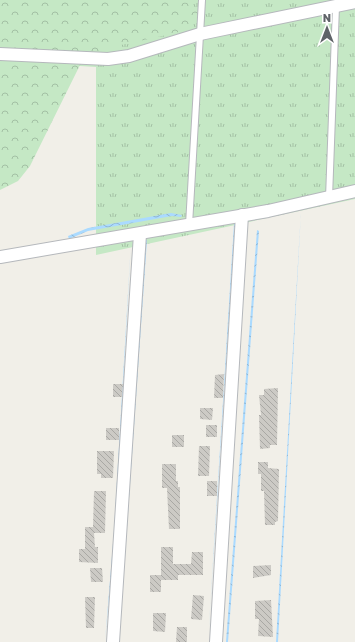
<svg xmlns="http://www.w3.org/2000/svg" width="355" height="642" viewBox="0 0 355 642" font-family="'Golos Text',sans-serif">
	<defs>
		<pattern id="grass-tufts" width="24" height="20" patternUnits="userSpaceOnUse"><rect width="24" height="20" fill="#c5e8c5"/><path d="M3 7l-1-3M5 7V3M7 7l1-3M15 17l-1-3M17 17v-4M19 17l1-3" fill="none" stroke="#a3c0a4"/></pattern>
		<pattern id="forest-crowns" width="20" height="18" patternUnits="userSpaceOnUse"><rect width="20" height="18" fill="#c5e8c5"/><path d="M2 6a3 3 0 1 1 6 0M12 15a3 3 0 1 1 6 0" fill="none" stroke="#a3c0a4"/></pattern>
		<pattern id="water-waves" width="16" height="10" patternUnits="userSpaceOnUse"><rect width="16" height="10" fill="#aadaff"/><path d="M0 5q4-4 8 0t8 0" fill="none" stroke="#8eb4d2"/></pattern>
		<pattern id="building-back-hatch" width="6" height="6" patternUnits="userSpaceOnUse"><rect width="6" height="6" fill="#cccac5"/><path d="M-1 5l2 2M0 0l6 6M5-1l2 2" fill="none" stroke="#a9a8a4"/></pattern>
	</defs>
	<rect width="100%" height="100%" fill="#f1efe8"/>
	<polygon fill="url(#grass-tufts)" points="0,0 355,0 355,199 96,255 96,67 0,61"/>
	<polygon fill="url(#forest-crowns)" points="0,0 169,0 189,3 204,19 176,33 116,46 82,61 30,166 18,181 0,190"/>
	<g fill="url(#water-waves)">
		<polygon points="301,211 278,642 276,642"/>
		<polygon points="171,213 182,215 181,217 172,216 88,231 69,239 68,236 88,228"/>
		<polygon points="234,224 235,224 208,642"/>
		<polygon points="257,230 259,231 228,642 226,642"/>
		<polygon points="146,240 147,240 119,642"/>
		<polygon points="131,242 115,533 105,642 114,531"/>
	</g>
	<g fill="url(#building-back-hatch)">
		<polygon points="224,374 223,398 214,398 215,375"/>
		<polygon points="113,384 123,384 122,397 113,397"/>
		<polygon points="278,388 277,445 270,445 270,448 260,449 259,415 261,415 259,395 264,395 264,389"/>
		<polygon points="200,408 213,408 212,420 200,419"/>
		<rect x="206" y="425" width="11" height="12"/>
		<rect x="106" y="428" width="13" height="12"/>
		<rect x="172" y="435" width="12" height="12"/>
		<polygon points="199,446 210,446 209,476 198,476"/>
		<polygon points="97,451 114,451 113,478 101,478 101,474 97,474"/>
		<polygon points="258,462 268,462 268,468 279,469 278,521 275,522 275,525 265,525 264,491 261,491 261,474 258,474"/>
		<polygon points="162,464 176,464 176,481 178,481 178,487 180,487 180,529 169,529 167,488 162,488"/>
		<rect x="207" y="481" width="10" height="15"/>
		<polygon points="94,491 106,491 105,533 94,533 95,547 98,547 98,563 79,562 79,549 85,549 85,527 93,527"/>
		<polygon points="161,547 173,547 173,564 191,564 192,552 203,552 203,575 178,575 178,580 161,580 161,575 161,592 150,592 150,575 161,575"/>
		<polygon points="271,565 271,575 253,578 253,566"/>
		<polygon points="90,568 102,568 103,582 91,582"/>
		<polygon points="193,595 204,596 202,620 191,619"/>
		<polygon points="85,597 95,597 94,628 86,628"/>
		<polygon points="271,600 273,637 258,636 259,619 255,619 255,601"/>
		<polygon points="153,613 166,613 165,632 153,631"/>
		<polygon points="177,627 187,627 187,642 176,642"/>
	</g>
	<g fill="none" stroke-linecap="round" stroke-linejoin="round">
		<defs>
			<g id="lane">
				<polyline points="329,198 336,6"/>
				<polyline points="189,225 202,0"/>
			</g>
			<g id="street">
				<polyline points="0,54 108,59 129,56 200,34 355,2"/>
				<polyline points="0,257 268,211 355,191"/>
				<polyline points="113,642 140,234"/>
				<polyline points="216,642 242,215"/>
			</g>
		</defs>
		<use href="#lane" stroke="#b5b8bc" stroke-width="8"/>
		<use href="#street" stroke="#b5b8bc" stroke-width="14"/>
		<use href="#lane" stroke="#fff" stroke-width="6"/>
		<use href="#street" stroke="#fff" stroke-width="12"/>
	</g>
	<g transform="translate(327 28)" stroke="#ffffff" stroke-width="3" paint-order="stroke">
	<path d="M0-3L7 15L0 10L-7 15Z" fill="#5f6368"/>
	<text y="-6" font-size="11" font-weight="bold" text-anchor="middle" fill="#5f6368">N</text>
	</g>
</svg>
